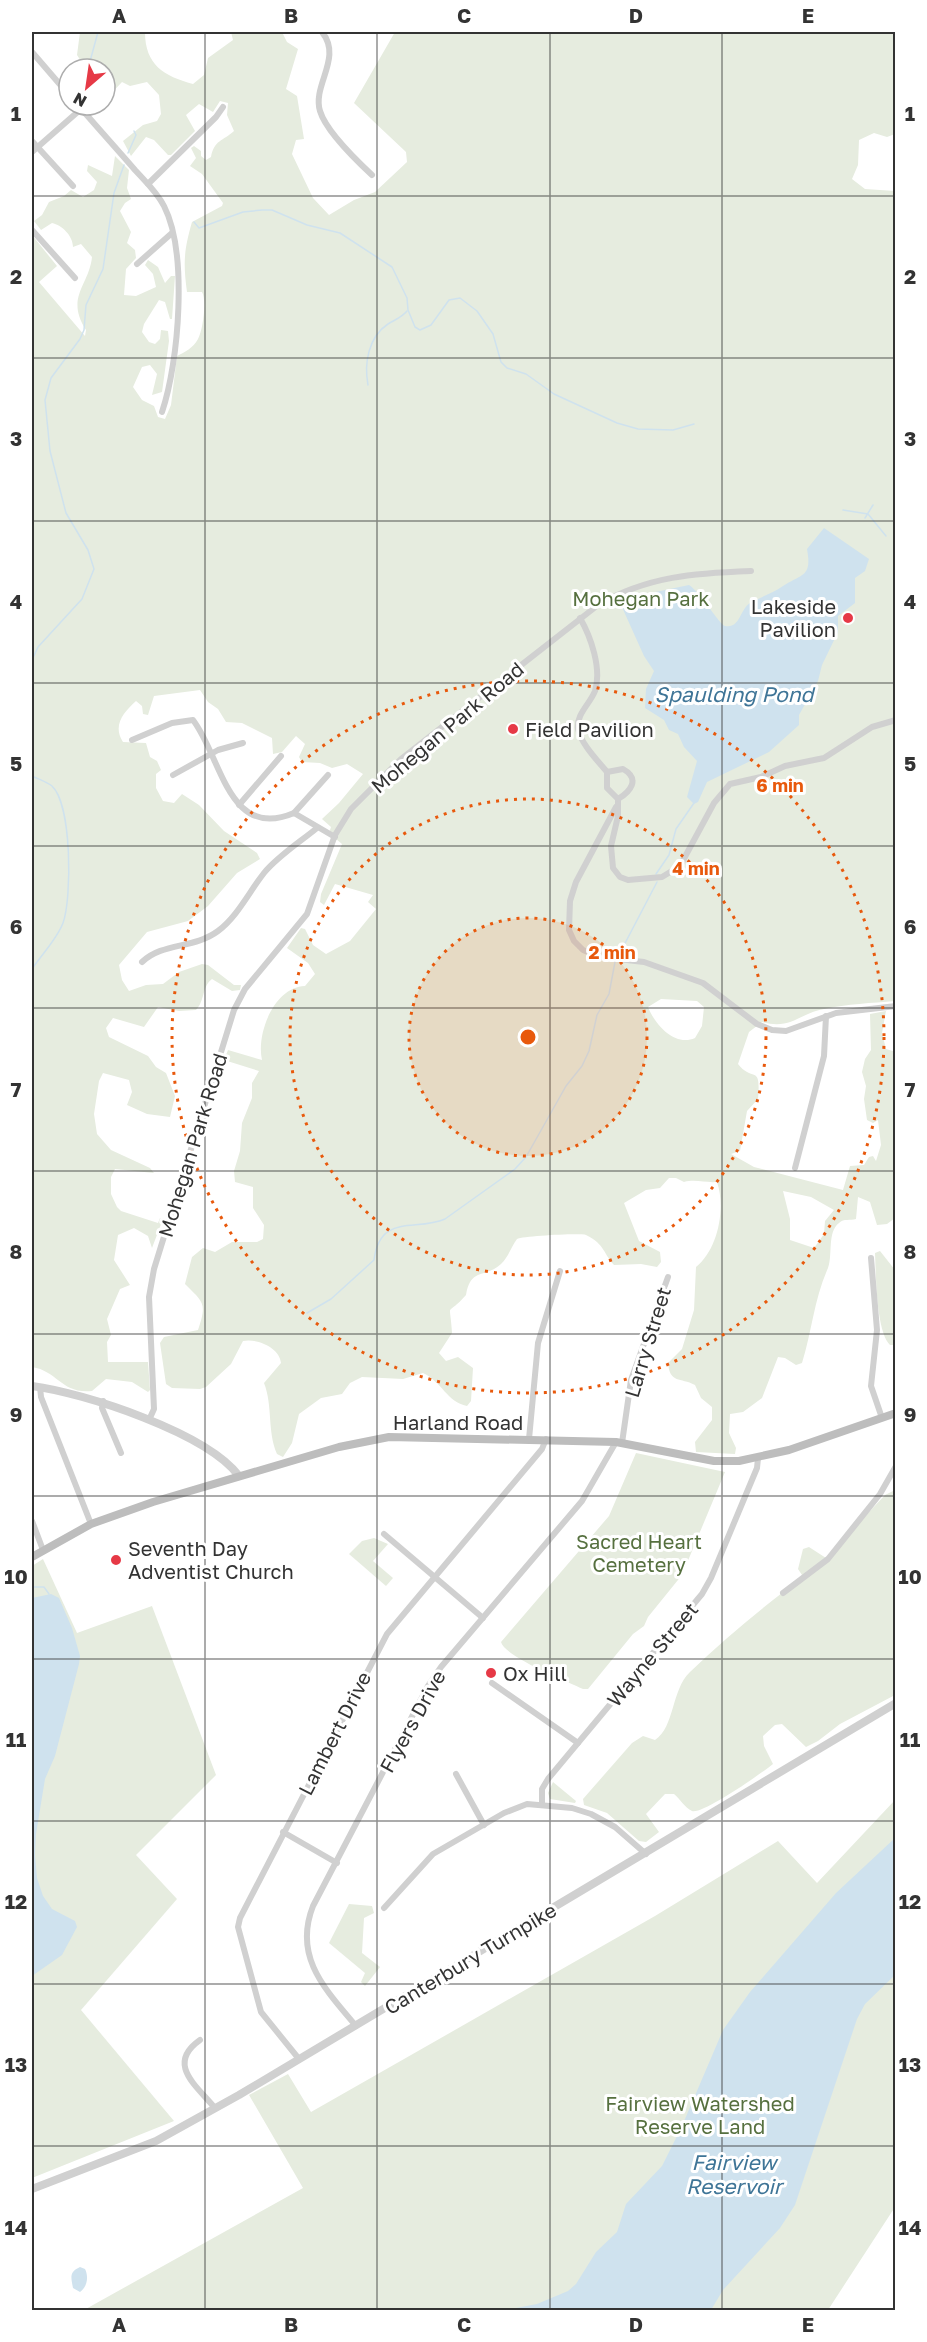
<svg xmlns="http://www.w3.org/2000/svg" width="927" height="2342" viewBox="0 0 927 2342" font-family="'Golos Text',sans-serif">
	<rect width="100%" height="100%" fill="#fff"/>
	<g fill="#e6ecdf" fill-rule="evenodd">
		<path d="M80 32H145C145 65 164 76 193 84L204 75 208 58 233 40 231 32H282L287 42 298 49 286 89 297 96 304 139 296 140 292 154 313 198 329 215 354 200 375 192 407 162 406 152 354 103 395 32H895V134L887 137 874 133 859 140 858 165 852 179 865 189 895 191V1001C872 1003 847 1004 824 1009 798 1014 791 1030 762 1022L749 1032 738 1064C753 1083 761 1063 758 1099L747 1111 740 1151 731 1154 754 1167 843 1190 850 1166 864 1165 869 1157 873 1156 876 1161 881 1145 878 1120 873 1123 867 1120 864 1099 866 1086 862 1072 865 1059 871 1050 870 1014 886 1011 882 1033 886 1049 896 1052 895 1218 887 1224 877 1225 870 1202 858 1197 856 1219C850 1221 844 1218 839 1223 827 1232 833 1255 828 1268 814 1299 812 1331 802 1363L796 1365 785 1358 778 1357 762 1398 743 1412 730 1414 729 1433 736 1448 735 1454 696 1452 695 1442 712 1420V1407L701 1398 695 1385C680 1377 670 1384 668 1363L682 1349 694 1310 696 1267C718 1250 726 1208 717 1182 705 1183 696 1179 684 1182L676 1178H669L660 1188 646 1190 624 1203 639 1241 660 1252 661 1262 657 1267 641 1264 614 1265C604 1255 605 1244 586 1235 580 1233 524 1236 517 1239 511 1247 508 1258 501 1264 484 1279 471 1267 466 1295 445 1319 450 1298 452 1333L439 1353 446 1361 458 1357 473 1368 471 1401 467 1406C447 1402 442 1382 423 1373L403 1379 362 1377 350 1383 342 1394 321 1398 299 1414 292 1443 283 1457 277 1454C267 1431 273 1406 264 1383L281 1363C280 1348 257 1338 243 1341L231 1364 206 1387 200 1389 172 1388 166 1384 160 1343 164 1337 198 1330C207 1303 204 1303 185 1284L192 1257 203 1248 215 1252 232 1242H257L263 1239 264 1225 253 1208V1187L235 1182 234 1171 240 1151 242 1123 252 1098V1083L259 1071 224 1060 228 1050 262 1060C256 1034 274 987 305 986L315 974 308 963 287 948 301 928 305 929 313 945 326 954 350 941 376 909 368 902 373 895 335 884 324 905 320 902 321 894 342 844 329 833 331 827 322 819 339 803 363 774 347 764 332 768 320 763 302 762 299 757 305 744 296 736 282 752 273 754 272 738 242 723 226 722 218 709 208 702 200 690 154 696 148 715 143 714 142 706 136 701C124 712 112 725 123 742L146 743 150 757 157 761 161 770 156 774V788L163 801 174 803 182 794 199 805 224 831 257 853 260 859 237 873 208 906 188 921 147 932 119 965 122 980 129 991 146 985 163 984 179 972 202 964 208 965 234 985H241L240 990 232 991 212 979C202 986 205 1001 196 1010L179 1011 158 1007 144 1027 113 1018 106 1028 109 1037 148 1056 156 1067 166 1073 175 1096 170 1117 147 1114 127 1105 132 1092 129 1080 103 1073 99 1081 94 1114 97 1134 111 1150 150 1168 154 1173 115 1169 111 1177V1194L117 1207 121 1211 158 1223 160 1218 163 1219 152 1248 148 1236 134 1228 118 1235 114 1260 130 1285 120 1289 107 1319 111 1335 107 1342 108 1362H148L150 1390 148 1392 132 1382 106 1379 92 1391C61 1394 58 1371 32 1367V235L57 266 39 282 85 336 86 330C65 297 89 286 92 257L81 244 73 247C73 236 62 225 52 223L41 230 34 221 42 215 49 202 64 196 71 190 83 197 94 190 97 182 87 171 88 165 112 176 115 156 129 170 127 188 131 199 125 203 120 211 131 232 127 243 135 250 136 258 126 269 124 295 136 296 156 287 153 274 145 265 148 260 158 267 165 283 171 276H175L172 319H170L165 302 159 300 144 324 142 332 149 342 155 344 160 339 161 330 168 331 169 341 162 392 152 395 157 374 150 365 142 367 133 387 142 400 154 406 158 417 165 419 171 405 177 356C185 352 193 348 198 339 203 330 207 300 202 292H187C183 262 184 250 192 222L222 206 223 203 202 174 190 166 196 158 191 148 194 146 201 151V156L206 160 211 157C214 140 223 141 234 131L227 115 228 103 220 101 213 112 199 104 186 115 195 131 171 155H168L154 140 146 137 131 156 123 141 143 125 157 121 161 114 159 95 147 82 130 86 122 82 105 100V69H86L77 55ZM661 999 697 1001 704 1007 702 1026 695 1038C675 1047 655 1025 648 1007ZM783 1191 811 1197 834 1210 825 1221 824 1234 814 1248 790 1240V1219Z"/>
		<path d="M880 1251 895 1270 894 1345H890C876 1331 876 1274 875 1253Z"/>
		<path d="M636 1453 725 1472 682 1575 648 1617 644 1626 633 1634 588 1689H583C566 1681 505 1657 501 1642L609 1516Z"/>
		<path d="M895 1490V1695L840 1724 818 1741 806 1747 782 1724 775 1725 763 1736 764 1746 773 1764C762 1773 702 1815 692 1811 685 1808 680 1799 674 1794H665L646 1814 659 1832 646 1842 639 1841 607 1813 584 1805 583 1799 632 1743 643 1736 655 1740C675 1727 671 1690 690 1672 719 1644 751 1617 782 1593 789 1587 799 1584 802 1575L798 1569 803 1549 809 1547 826 1558 885 1495Z"/>
		<polygon points="374,1538 388,1544 373,1561 393,1578 386,1586 349,1554 362,1541"/>
		<polygon points="43,1559 77,1633 152,1606 216,1775 136,1855 177,1899 81,2010 174,2121 32,2178 32,1566"/>
		<polygon points="553,1782 576,1801 575,1803 550,1799 548,1793"/>
		<polygon points="895,1800 895,2207 828,2310 84,2310 303,2188 249,2095 288,2074 311,2112 655,1916 778,1841 817,1883"/>
		<polygon points="349,1904 372,1906 374,1913 364,1918 362,1953 380,1967 365,1986 361,1982 365,1973 329,1943"/>
	</g>
	<g fill="#cfe2ee">
		<path d="M824 528 869 559 865 571 855 578V603L838 616V632L822 665 818 681 799 715V725L769 752 707 782 698 802 694 804 687 797 697 761 684 747 678 734 669 730 664 720 645 708 646 689 654 671 644 656 621 605 641 595 689 585C700 592 720 625 725 626 740 629 740 609 750 603 761 597 773 593 783 586 803 573 812 577 807 549Z"/>
		<polygon points="51,1594 59,1598 72,1628 80,1656 79,1664 55,1756 45,1779 36,1834 35,1855 37,1878 43,1896 52,1909 75,1921 77,1927 62,1955 32,1976 32,1598"/>
		<polygon points="895,1838 895,1975 865,2004 857,2019 795,2205 780,2228 723,2290 711,2310 506,2310 537,2304 568,2291 576,2284 596,2252 617,2232 626,2204 662,2166 682,2126 723,2030 750,1992 836,1893"/>
		<path d="M80 2267 85 2269C89 2277 87 2287 80 2292L73 2288C71 2277 69 2272 80 2267Z"/>
	</g>
	<g fill="none" stroke-linecap="round" stroke-linejoin="round">
		<g stroke="#cfe2ee" stroke-width="1.5">
			<polyline points="92,69 89,65 98,32"/>
			<polyline points="105,89 110,97"/>
			<polyline points="128,153 136,135 134,131"/>
			<polyline points="194,222 199,228 243,212 262,210 272,210 307,225 340,233 392,267 407,298 408,310 415,327 420,330 431,325 449,300 460,298 477,311 493,334 501,362 507,368 526,374 554,394 617,423 638,429 673,430 694,424"/>
			<path d="M368 385C364 364 368 337 388 324 396 319 401 318 407 311"/>
			<polyline points="843,510 868,514 886,536"/>
			<polyline points="865,518 873,505"/>
			<polyline points="32,660 38,647 82,599 94,569 88,550 66,513 50,451 45,400 51,378 80,339 84,330 86,305 103,269 114,193 124,165"/>
			<path d="M32 776C38 779 47 782 52 786 72 805 72 898 63 923 57 939 42 954 32 969"/>
			<polyline points="656,874 669,855 676,829 694,803"/>
			<polyline points="617,954 622,949 657,882"/>
			<path d="M307 1313 331 1299 374 1260C380 1213 415 1232 445 1219L515 1169 526 1157 566 1086 582 1066 589 1051 597 1015 609 994 615 962"/>
			<polyline points="32,1587 44,1587 49,1594"/>
		</g>
		<g stroke="#d0d0d0" stroke-width="6">
			<path d="M322 32C343 58 312 85 320 111 326 131 357 161 372 175"/>
			<polyline points="32,52 69,95"/>
			<path d="M78 105C97 127 116 148 135 170 145 181 157 192 164 206 188 253 179 362 162 412"/>
			<polyline points="32,141 73,186"/>
			<polyline points="32,152 81,109"/>
			<polyline points="148,184 216,117 223,107"/>
			<polyline points="32,230 75,278"/>
			<polyline points="137,264 172,233"/>
			<path d="M580 618C591 637 602 669 595 691 590 704 576 714 578 729 581 744 598 761 607 772"/>
			<path d="M132 740 172 723 193 720C222 758 228 841 294 813L335 837"/>
			<path d="M607 772 623 769C641 779 630 792 618 799V816L611 846 613 868 620 877 628 880 662 877 680 866 714 803 730 784 761 777 785 766 824 758 872 727 896 720"/>
			<polyline points="607,772 607,788 618,799"/>
			<polyline points="173,775 218,750 243,743"/>
			<polyline points="239,805 281,756"/>
			<polyline points="616,807 576,882 570,901 569,930 574,941 583,950 600,957 644,962 703,983 757,1024 772,1030 786,1031 836,1013 896,1006"/>
			<polyline points="294,813 328,775"/>
			<path d="M142 962C163 942 194 949 218 931 237 917 249 892 264 873 278 856 300 842 317 828"/>
			<polyline points="795,1168 824,1056 826,1016"/>
			<polyline points="871,1258 877,1330 871,1386 882,1418"/>
			<polyline points="40,1387 41,1397 91,1524"/>
			<polyline points="103,1401 102,1408 121,1453"/>
			<path d="M149 1420 154 1409 149 1297 154 1269 234 1010 245 989 307 914 335 835 351 809 401 759 598 605C647 576 696 573 751 571"/>
			<polyline points="529,1439 538,1343 560,1271"/>
			<polyline points="622,1443 631,1380 668,1277"/>
			<polyline points="32,1521 43,1550"/>
			<polyline points="384,1534 483,1618"/>
			<polyline points="783,1593 828,1559 880,1494 896,1466"/>
			<polyline points="492,1683 578,1743"/>
			<polyline points="456,1774 484,1825"/>
			<polyline points="542,1805 542,1789 548,1779 702,1594 711,1578 757,1468 758,1458"/>
			<polyline points="283,1832 337,1863"/>
			<polyline points="384,1908 433,1854 504,1813 527,1804 572,1808 591,1814 615,1827 646,1854"/>
			<path d="M356 2026C325 1989 293 1957 313 1906L428 1686 441 1667 582 1501 616 1442"/>
			<path d="M200 2040C166 2064 196 2085 214 2107"/>
			<polyline points="299,2059 261,2012 238,1927 240,1918 387,1634 542,1449 546,1439"/>
		</g>
		<g stroke="#d0d0d0" stroke-width="8">
			<path d="M32 1386C85 1393 207 1433 239 1476"/>
			<polyline points="32,2189 156,2141 239,2095 896,1703"/>
		</g>
		<polyline stroke="#bdbdbd" stroke-width="8" points="32,1557 91,1524 153,1502 339,1447 389,1437 616,1442 714,1461 739,1461 789,1450 896,1413"/>
	</g>
	<path fill="none" stroke="#333" stroke-width="1.5" stroke-opacity="0.55" d="M205 32V2310M377 32V2310M550 32V2310M722 32V2310M32 196H896M32 358H896M32 521H896M32 683H896M32 846H896M32 1008H896M32 1171H896M32 1334H896M32 1496H896M32 1659H896M32 1821H896M32 1984H896M32 2146H896"/>
	<circle cx="528" cy="1037" r="119" fill="#e8590c" fill-opacity=".12"/>
	<g fill="none" stroke="#e8590c" stroke-width="3" stroke-dasharray="3 6">
		<circle cx="528" cy="1037" r="119"/>
		<circle cx="528" cy="1037" r="238"/>
		<circle cx="528" cy="1037" r="356"/>
	</g>
	<g fill="#e63946" stroke="#fff" stroke-width="2">
		<circle cx="848" cy="618" r="6"/>
		<circle cx="513" cy="729" r="6"/>
		<circle cx="116" cy="1560" r="6"/>
		<circle cx="491" cy="1673" r="6"/>
	</g>
	<g text-anchor="middle" dominant-baseline="central" stroke-width="6" stroke-linejoin="round" paint-order="stroke">
		<g font-size="20" fill="#56703f" stroke="#fff">
			<text x="641" y="598">Mohegan Park</text>
			<text x="639" y="1541">Sacred Heart<tspan x="639" dy="23">Cemetery</tspan></text>
			<text x="700" y="2103">Fairview Watershed<tspan x="700" dy="23">Reserve Land</tspan></text>
		</g>
		<g font-size="20" fill="#333" stroke="#fff" text-anchor="start">
			<text x="836" y="606" text-anchor="end">Lakeside<tspan x="836" dy="23">Pavilion</tspan></text>
			<text x="525" y="729">Field Pavilion</text>
			<text x="128" y="1548">Seventh Day<tspan x="128" dy="23">Adventist Church</tspan></text>
			<text x="503" y="1673">Ox Hill</text>
		</g>
		<g font-size="20" fill="#333" stroke="#fff">
			<text transform="translate(447 727) rotate(-40)">Mohegan Park Road</text>
			<text transform="translate(192 1145) rotate(-73)">Mohegan Park Road</text>
			<text transform="translate(647 1342) rotate(-73)">Larry Street</text>
			<text x="458" y="1422">Harland Road</text>
			<text transform="translate(652 1654) rotate(-50)">Wayne Street</text>
			<text transform="translate(412 1721) rotate(-61)">Flyers Drive</text>
			<text transform="translate(334 1733) rotate(-63)">Lambert Drive</text>
			<text transform="translate(470 1958) rotate(-31)">Canterbury Turnpike</text>
		</g>
		<g font-size="21" font-style="italic" fill="#3f7597" stroke="#fff">
			<text x="734" y="694">Spaulding Pond</text>
			<text x="734" y="2162">Fairview<tspan x="734" dy="24">Reservoir</tspan></text>
		</g>
	</g>
	<circle cx="528" cy="1037" r="9" fill="#e8590c" stroke="#fff" stroke-width="3"/>
	<g font-size="18" text-anchor="middle" font-weight="bold" fill="#e8590c" stroke="#fff" stroke-width="6" stroke-linejoin="round" paint-order="stroke">
		<text x="780" y="792">6 min</text>
		<text x="696" y="875">4 min</text>
		<text x="612" y="959">2 min</text>
	</g>
	<rect width="927" height="2342" fill="none" stroke="#ffffff" stroke-width="66"/>
	<g transform="translate(87 87) rotate(209)"><circle r="28" fill="#ffffff" stroke="#adadad" stroke-width="1.5"/>
	<path d="M0-4.5L10 22L0 15L-10 22Z" fill="#e63946"/>
	<text y="-9" font-size="16" font-weight="bold" text-anchor="middle" fill="#333333">N</text>
	</g>
	<rect x="33" y="33" width="861" height="2276" fill="none" stroke="#333" stroke-width="2"/>
	<g font-size="20" text-anchor="middle" font-weight="bold" fill="#333">
		<text x="119" y="23">A</text>
		<text x="291" y="23">B</text>
		<text x="464" y="23">C</text>
		<text x="636" y="23">D</text>
		<text x="808" y="23">E</text>
		<text x="16" y="121">1</text>
		<text x="910" y="121">1</text>
		<text x="16" y="284">2</text>
		<text x="910" y="284">2</text>
		<text x="16" y="446">3</text>
		<text x="910" y="446">3</text>
		<text x="16" y="609">4</text>
		<text x="910" y="609">4</text>
		<text x="16" y="771">5</text>
		<text x="910" y="771">5</text>
		<text x="16" y="934">6</text>
		<text x="910" y="934">6</text>
		<text x="16" y="1097">7</text>
		<text x="910" y="1097">7</text>
		<text x="16" y="1259">8</text>
		<text x="910" y="1259">8</text>
		<text x="16" y="1422">9</text>
		<text x="910" y="1422">9</text>
		<text x="16" y="1584">10</text>
		<text x="910" y="1584">10</text>
		<text x="16" y="1747">11</text>
		<text x="910" y="1747">11</text>
		<text x="16" y="1909">12</text>
		<text x="910" y="1909">12</text>
		<text x="16" y="2072">13</text>
		<text x="910" y="2072">13</text>
		<text x="16" y="2235">14</text>
		<text x="910" y="2235">14</text>
		<text x="119" y="2332">A</text>
		<text x="291" y="2332">B</text>
		<text x="464" y="2332">C</text>
		<text x="636" y="2332">D</text>
		<text x="808" y="2332">E</text>
	</g>
</svg>
